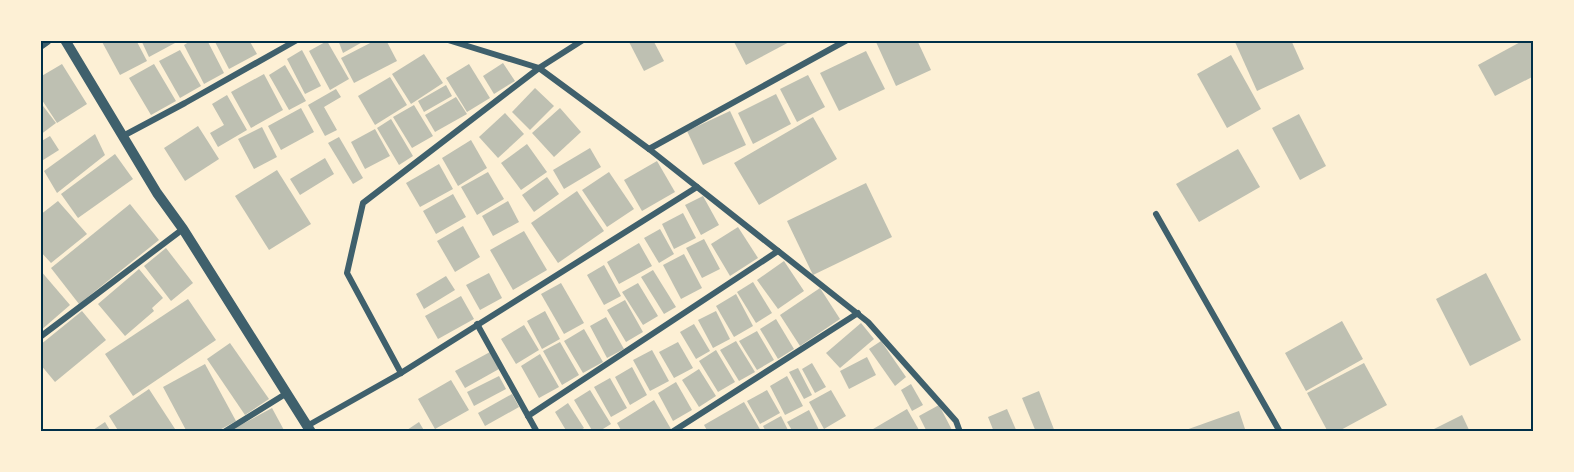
<svg xmlns="http://www.w3.org/2000/svg" width="1574" height="472" viewBox="0 0 1574 472" font-family="Inter,sans-serif">
	<rect width="100%" height="100%" fill="#fdf0d5"/>
	<g fill="#bec0b2">
		<polygon points="101,40 136,40 147,61 120,75"/>
		<polygon points="141,40 174,40 175,43 149,57"/>
		<polygon points="192,40 207,40 224,73 204,84 184,45"/>
		<polygon points="214,40 249,40 257,54 229,69"/>
		<polygon points="338,40 366,40 343,53"/>
		<polygon points="376,40 386,40 397,61 354,83 341,58"/>
		<polygon points="628,40 653,40 664,61 644,71"/>
		<polygon points="733,40 793,40 746,65"/>
		<polygon points="880,40 917,40 931,70 896,86 876,42"/>
		<polygon points="1238,40 1291,40 1304,69 1257,91 1235,42"/>
		<polygon points="1524,40 1534,40 1534,76 1495,96 1478,65"/>
		<polygon points="327,41 349,79 330,90 309,51"/>
		<polygon points="180,50 201,86 180,98 159,61"/>
		<polygon points="302,50 321,86 305,94 287,59"/>
		<polygon points="866,51 885,89 839,111 820,73"/>
		<polygon points="424,54 443,83 411,104 392,74"/>
		<polygon points="1231,55 1261,109 1227,128 1197,74"/>
		<polygon points="503,63 515,81 494,94 483,76"/>
		<polygon points="62,64 87,104 57,123 40,97 40,77"/>
		<polygon points="154,64 176,101 151,115 129,78"/>
		<polygon points="469,64 490,98 467,112 446,78"/>
		<polygon points="285,65 306,101 289,110 269,75"/>
		<polygon points="264,74 283,110 251,128 231,92"/>
		<polygon points="808,75 825,107 797,122 780,89"/>
		<polygon points="390,77 407,105 375,125 358,96"/>
		<polygon points="446,85 452,96 424,112 418,101"/>
		<polygon points="535,88 554,106 530,130 512,112"/>
		<polygon points="336,89 341,97 324,107 337,130 325,136 308,105"/>
		<polygon points="776,94 791,124 753,144 738,113"/>
		<polygon points="227,95 247,130 218,147 210,133 224,125 212,104"/>
		<polygon points="456,97 467,114 435,132 425,115"/>
		<polygon points="40,102 56,123 40,135"/>
		<polygon points="414,105 433,136 412,148 393,117"/>
		<polygon points="301,108 314,132 281,150 268,126"/>
		<polygon points="560,108 581,132 554,157 532,133"/>
		<polygon points="730,111 746,145 703,165 687,131"/>
		<polygon points="505,113 524,134 498,158 479,137"/>
		<polygon points="1299,114 1326,166 1300,180 1272,128"/>
		<polygon points="813,117 837,159 759,205 734,163"/>
		<polygon points="391,119 413,156 399,165 377,128"/>
		<polygon points="198,126 219,159 185,181 164,148"/>
		<polygon points="262,127 277,157 254,169 238,139"/>
		<polygon points="375,129 390,156 365,169 351,142"/>
		<polygon points="95,134 105,155 57,193 44,171"/>
		<polygon points="50,136 59,150 40,162 40,142"/>
		<polygon points="339,137 363,178 353,184 328,143"/>
		<polygon points="471,140 487,168 458,186 442,158"/>
		<polygon points="527,144 547,172 521,190 501,163"/>
		<polygon points="590,148 601,167 564,189 553,170"/>
		<polygon points="1238,149 1260,187 1199,222 1176,184"/>
		<polygon points="115,154 133,179 78,218 61,194"/>
		<polygon points="325,158 334,174 300,195 290,179"/>
		<polygon points="657,161 675,192 642,211 624,180"/>
		<polygon points="439,164 453,189 420,207 406,183"/>
		<polygon points="277,170 311,224 269,250 235,196"/>
		<polygon points="488,172 504,199 477,215 461,187"/>
		<polygon points="609,172 634,209 607,227 582,190"/>
		<polygon points="547,177 559,194 534,212 522,195"/>
		<polygon points="866,183 892,237 813,275 787,221"/>
		<polygon points="577,191 604,231 558,263 531,223"/>
		<polygon points="453,194 466,217 436,234 423,211"/>
		<polygon points="703,196 719,225 701,235 685,205"/>
		<polygon points="58,201 87,234 51,263 40,251 40,215"/>
		<polygon points="508,201 519,222 493,236 482,216"/>
		<polygon points="130,204 159,240 79,304 51,268"/>
		<polygon points="683,213 696,238 674,249 662,224"/>
		<polygon points="463,226 480,257 455,272 437,241"/>
		<polygon points="738,227 758,258 730,276 711,244"/>
		<polygon points="660,229 674,254 659,263 644,238"/>
		<polygon points="524,231 547,270 513,290 490,250"/>
		<polygon points="704,239 720,269 702,278 686,248"/>
		<polygon points="639,243 652,266 619,284 607,262"/>
		<polygon points="166,248 193,283 171,301 144,266"/>
		<polygon points="684,254 702,288 681,299 663,265"/>
		<polygon points="784,261 804,291 778,309 757,280"/>
		<polygon points="604,265 621,296 604,305 587,275"/>
		<polygon points="139,269 163,298 152,308 154,311 125,336 98,304"/>
		<polygon points="40,270 70,305 40,331"/>
		<polygon points="653,270 676,307 664,314 641,277"/>
		<polygon points="489,273 502,298 480,310 466,285"/>
		<polygon points="1486,273 1521,340 1470,366 1436,299"/>
		<polygon points="446,276 455,290 424,309 416,294"/>
		<polygon points="753,282 772,313 756,323 737,292"/>
		<polygon points="561,283 584,323 564,334 541,294"/>
		<polygon points="638,283 658,316 643,325 622,292"/>
		<polygon points="820,288 840,319 800,346 780,315"/>
		<polygon points="736,294 753,326 734,337 716,306"/>
		<polygon points="461,296 474,319 438,339 425,316"/>
		<polygon points="188,299 216,340 133,396 105,354"/>
		<polygon points="625,300 643,332 626,342 607,310"/>
		<polygon points="82,311 106,340 55,382 40,364 40,345"/>
		<polygon points="545,311 560,339 542,349 527,321"/>
		<polygon points="716,311 730,339 713,348 698,320"/>
		<polygon points="606,317 624,349 607,358 590,326"/>
		<polygon points="776,319 794,349 778,359 760,329"/>
		<polygon points="1342,321 1363,359 1306,391 1285,353"/>
		<polygon points="861,323 874,339 840,368 826,353"/>
		<polygon points="694,324 710,351 696,359 680,332"/>
		<polygon points="524,325 539,350 516,364 501,339"/>
		<polygon points="584,329 603,362 583,373 564,341"/>
		<polygon points="757,331 774,360 757,370 739,341"/>
		<polygon points="736,341 755,372 739,381 720,350"/>
		<polygon points="881,341 906,377 895,386 869,349"/>
		<polygon points="560,342 579,375 562,385 543,351"/>
		<polygon points="678,342 693,368 674,378 659,352"/>
		<polygon points="230,343 269,399 245,415 207,359"/>
		<polygon points="652,350 669,381 650,391 633,360"/>
		<polygon points="716,350 735,382 718,392 699,361"/>
		<polygon points="490,352 499,369 465,388 455,371"/>
		<polygon points="540,354 559,387 539,398 521,366"/>
		<polygon points="867,357 876,375 849,389 840,371"/>
		<polygon points="812,363 826,387 815,393 802,369"/>
		<polygon points="1364,363 1387,405 1337,432 1328,432 1307,393"/>
		<polygon points="205,364 236,421 216,432 187,432 163,387"/>
		<polygon points="632,367 647,395 630,405 615,377"/>
		<polygon points="798,368 812,395 804,399 789,372"/>
		<polygon points="699,369 716,396 699,407 682,380"/>
		<polygon points="499,376 506,389 474,406 467,392"/>
		<polygon points="787,376 803,406 785,415 770,386"/>
		<polygon points="610,378 627,408 611,417 594,387"/>
		<polygon points="451,380 469,410 435,429 418,399"/>
		<polygon points="676,382 692,410 673,421 658,393"/>
		<polygon points="911,384 923,405 912,411 901,390"/>
		<polygon points="149,389 177,432 119,432 109,416"/>
		<polygon points="590,390 611,424 598,432 593,432 574,400"/>
		<polygon points="767,390 780,413 760,424 747,401"/>
		<polygon points="831,390 846,416 824,429 809,402"/>
		<polygon points="1039,391 1055,432 1036,432 1022,398"/>
		<polygon points="512,394 519,407 485,426 478,413"/>
		<polygon points="654,400 671,429 667,432 622,432 617,423"/>
		<polygon points="744,402 761,431 708,432 704,425"/>
		<polygon points="568,403 584,428 578,432 567,432 555,412"/>
		<polygon points="939,405 953,432 927,432 919,416"/>
		<polygon points="272,408 285,432 237,432 235,428"/>
		<polygon points="907,409 919,430 868,432"/>
		<polygon points="1007,409 1017,432 994,432 988,417"/>
		<polygon points="809,410 820,432 793,432 787,422"/>
		<polygon points="1239,411 1246,432 1183,432 1183,431"/>
		<polygon points="1462,415 1470,432 1428,432"/>
		<polygon points="781,416 789,432 766,432 763,426"/>
		<polygon points="105,422 111,432 90,432"/>
		<polygon points="419,422 425,432 404,432"/>
	</g>
	<g fill="none" stroke-linecap="round" stroke-linejoin="round">
		<g stroke="#3f606c" stroke-width="6">
			<polyline points="448,40 539,68 583,40"/>
			<polyline points="123,136 185,103 297,40"/>
			<polyline points="649,149 847,40"/>
			<polyline points="1156,214 1280,432"/>
			<polyline points="477,324 537,432"/>
			<polyline points="40,337 183,229"/>
			<polyline points="401,373 347,273 363,203 539,68 649,149 868,322 956,421 960,432"/>
			<polyline points="528,416 778,251"/>
			<polyline points="307,426 401,373 697,187"/>
			<polyline points="224,432 287,393"/>
			<polyline points="672,432 858,313"/>
		</g>
		<g stroke="#3f606c" stroke-width="10">
			<polyline points="65,40 157,193 183,229 311,432"/>
			<polyline points="40,45 47,40"/>
		</g>
	</g>
	<rect width="1574" height="472" fill="none" stroke="#fdf0d5" stroke-width="84"/>
	<rect x="42" y="42" width="1490" height="388" fill="none" stroke="#003049" stroke-width="2"/>
</svg>
